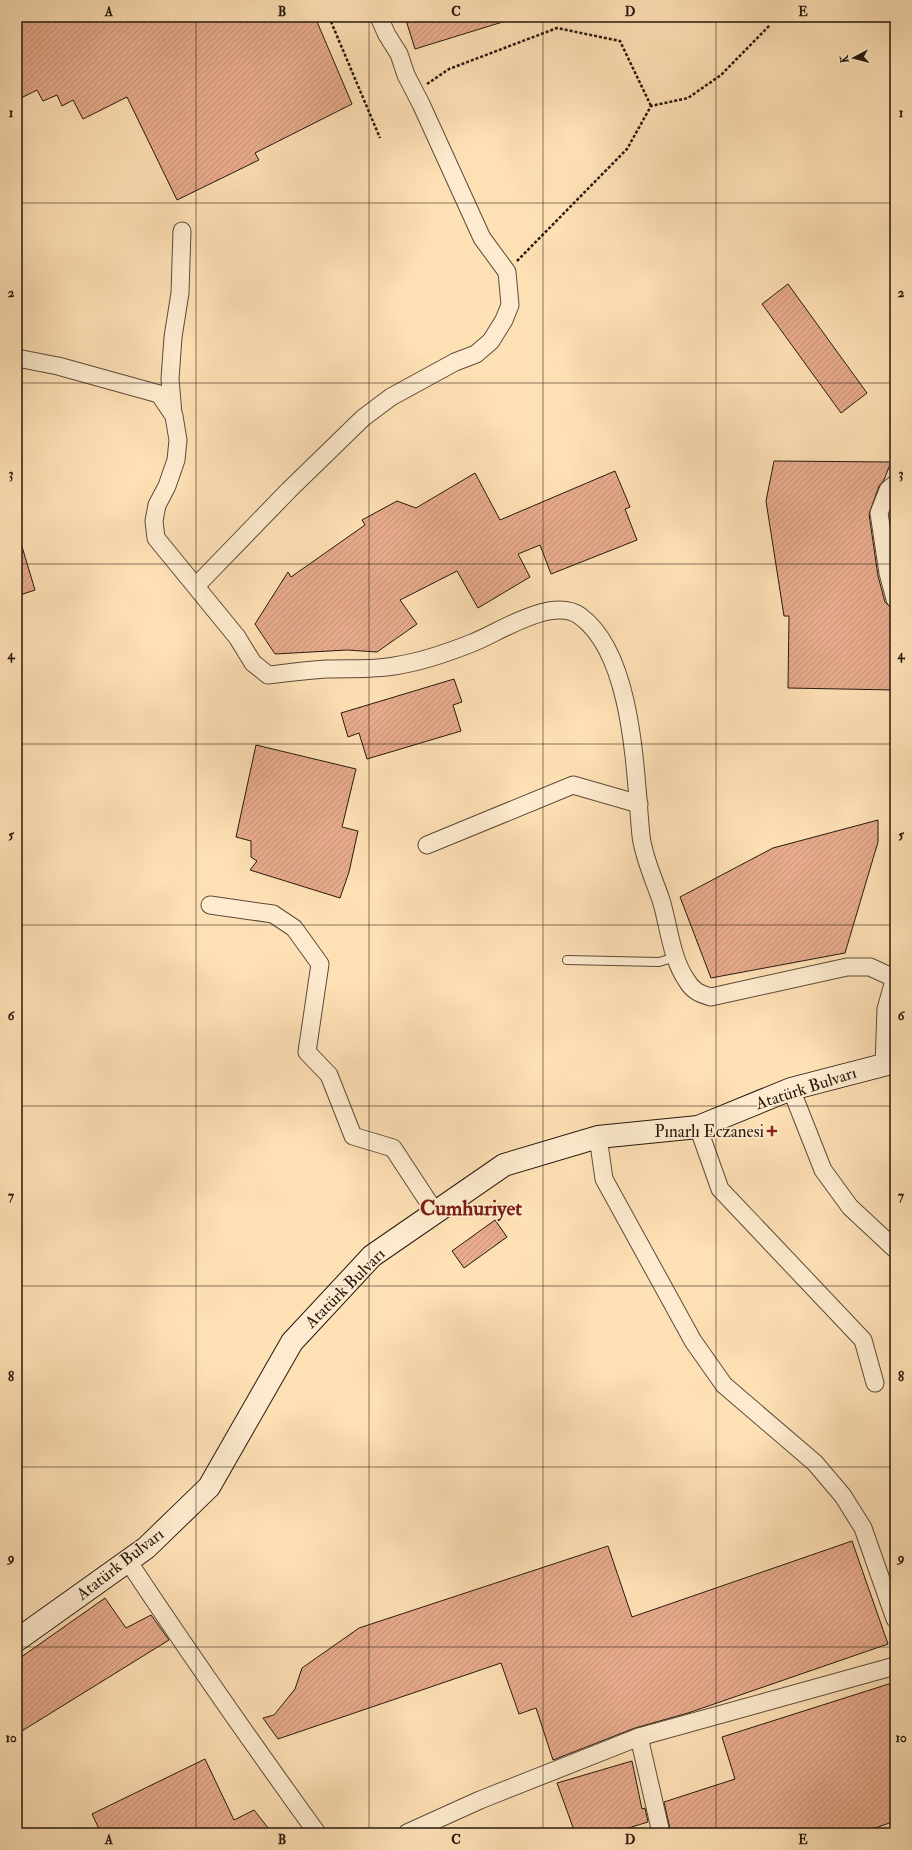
<svg xmlns="http://www.w3.org/2000/svg" width="912" height="1850" viewBox="0 0 912 1850" font-family="'IM FELL Double Pica',serif">
	<defs>
		<pattern id="building-hatch" width="6" height="6" patternUnits="userSpaceOnUse"><rect width="6" height="6" fill="#e8ab8d"/><path d="M-1 1l2-2M0 6l6-6M5 7l2-2" fill="none" stroke="#c79378"/></pattern>
	</defs>
	<rect width="100%" height="100%" fill="#fee0b5"/>
	<filter id="stains"><feTurbulence type="fractalNoise" baseFrequency=".005" numOctaves="4"/><feColorMatrix values="0 0 0 0 .2 0 0 0 0 .09 0 0 0 0 .02 0 0 0 .5 -.17"/></filter>
	<radialGradient id="worn" r=".72"><stop offset=".6" stop-color="#630" stop-opacity="0"/><stop offset="1" stop-color="#630" stop-opacity=".3"/></radialGradient>
	<g fill="url(#building-hatch)" stroke="#26190e">
		<polygon points="17,17 315,17 352,104 255,153 259,160 177,200 127,97 83,119 73,100 62,106 57,95 43,101 37,90 17,100"/>
		<polygon points="405,17 509,17 509,20 415,49"/>
		<polygon points="788,284 867,393 841,413 762,304"/>
		<polygon points="774,461 891,462 884,480 879,486 869,514 878,576 885,602 890,607 895,626 895,690 788,688 789,616 784,616 766,501"/>
		<polygon points="615,471 630,507 625,509 637,540 551,574 540,545 518,554 530,577 478,608 457,571 400,600 417,624 377,652 347,650 275,654 255,624 288,572 291,577 365,525 362,520 397,501 416,508 475,473 500,520"/>
		<polygon points="17,540 20,540 35,590 17,596"/>
		<polygon points="454,679 462,702 453,705 461,731 367,759 359,733 348,737 341,713"/>
		<polygon points="256,745 356,769 342,827 358,831 349,872 340,898 250,870 257,861 251,857 251,841 236,837"/>
		<polygon points="878,820 878,842 845,953 711,978 680,897 773,848"/>
		<polygon points="495,1220 507,1237 464,1268 452,1251"/>
		<polygon points="852,1541 888,1644 688,1713 635,1728 553,1760 536,1708 519,1714 501,1663 278,1739 263,1718 274,1715 295,1689 302,1668 359,1628 608,1546 632,1617"/>
		<polygon points="105,1598 126,1628 151,1615 169,1640 17,1734 17,1660"/>
		<polygon points="895,1682 895,1821 861,1833 753,1833 752,1829 740,1833 671,1833 664,1802 735,1779 722,1737"/>
		<polygon points="205,1759 234,1820 254,1810 272,1833 101,1833 92,1814"/>
		<polygon points="632,1761 642,1809 645,1808 648,1822 612,1833 575,1833 557,1783"/>
	</g>
	<g fill="none" stroke-linecap="round" stroke-linejoin="round">
		<defs>
			<polyline id="lane" points="567,960 659,962 676,957"/>
			<g id="street">
				<path d="M17 358 58 366 159 394 174 416 178 440 176 460 167 486 157 505 154 521 156 538 237 637 253 663 268 675C288 673 308 670 327 669 350 668 372 670 394 666 421 662 447 653 472 643 500 632 552 596 580 616 634 655 635 775 641 836 644 859 654 879 661 900 669 926 671 958 687 981 693 991 700 994 711 997L847 967H870L894 978"/>
				<polyline points="173,414 170,379 173,337 180,293 182,231"/>
				<polyline points="895,484 888,490 879,513 888,573 895,599"/>
				<polyline points="196,586 289,490 363,418 391,397 455,362 476,354 491,341 504,320 510,305 507,272 482,238 421,104 406,75 399,54 387,35 379,17"/>
				<polyline points="427,845 573,785 639,804"/>
				<polyline points="210,905 273,914 294,928 320,964 307,1052 329,1075 353,1136 393,1148 435,1212"/>
				<polyline points="884,1065 886,1009 895,977"/>
				<polyline points="791,1089 823,1170 850,1207 895,1249"/>
				<polyline points="698,1127 720,1189 863,1340 875,1383"/>
				<polyline points="598,1137 604,1179 693,1341 724,1385 815,1463 843,1496 863,1528 895,1619"/>
				<path d="M128 1561C189 1653 252 1743 317 1833"/>
				<polyline points="639,1737 661,1833"/>
				<polyline points="407,1833 480,1800 639,1737 895,1666"/>
			</g>
			<polyline id="secondary" points="17,1640 146,1548 209,1487 292,1342 372,1256 504,1165 598,1137 698,1127 791,1089 895,1062"/>
		</defs>
		<use href="#lane" stroke="#5c4b38" stroke-width="10"/>
		<use href="#street" stroke="#5c4b38" stroke-width="19"/>
		<use href="#secondary" stroke="#26190e" stroke-width="24"/>
		<g stroke="#26190e" stroke-width="2.5" stroke-dasharray="3 2" stroke-linecap="butt">
			<polyline points="329,17 380,138"/>
			<polyline points="427,84 449,69 557,28 620,41 651,106"/>
			<polyline points="517,261 627,149 651,106 688,98 721,75 770,25"/>
		</g>
		<use href="#lane" stroke="#feebcf" stroke-width="8"/>
		<use href="#street" stroke="#feebcf" stroke-width="17"/>
		<use href="#secondary" stroke="#feebcf" stroke-width="22"/>
	</g>
	<path fill="none" stroke="#26190e" stroke-width="1" stroke-opacity="0.55" d="M196 17V1833M369 17V1833M543 17V1833M716 17V1833M17 203H895M17 383H895M17 564H895M17 744H895M17 925H895M17 1106H895M17 1286H895M17 1467H895M17 1647H895"/>
	<path fill="#8f2418" stroke="#feebcf" stroke-width="1.5" d="M770 1125h4v4h4v4h-4v4h-4v-4h-4v-4h4z"/>
	<g text-anchor="middle" dominant-baseline="central" stroke-width="3" stroke-linejoin="round" paint-order="stroke">
		<g font-size="17" fill="#26190e" stroke="#feebcf">
			<text transform="translate(806 1088) rotate(-18)">Atatürk Bulvarı</text>
			<text transform="translate(345 1288) rotate(-45)">Atatürk Bulvarı</text>
			<text transform="translate(120 1564) rotate(-38)">Atatürk Bulvarı</text>
		</g>
		<g font-size="17" fill="#26190e" stroke="#feebcf" text-anchor="end">
			<text x="764" y="1131">Pınarlı Eczanesi</text>
		</g>
		<g font-size="21" font-weight="bold" fill="#7a1f14" stroke="#feebcf">
			<text x="471" y="1208">Cumhuriyet</text>
		</g>
	</g>
	<rect width="912" height="1850" fill="none" stroke="#fee0b5" stroke-width="44"/>
	<g transform="translate(854 58) rotate(263)" stroke="#feebcf" stroke-width="3" paint-order="stroke">
	<path d="M0-3L7 15L0 10L-7 15Z" fill="#26190e"/>
	<text y="-6" font-size="11" font-weight="bold" text-anchor="middle" fill="#26190e">K</text>
	</g>
	<rect x="22" y="22" width="868" height="1806" fill="none" stroke="#26190e" stroke-width="1.5"/>
	<g font-size="13" text-anchor="middle" font-weight="bold" fill="#26190e">
		<text x="109" y="16">A</text>
		<text x="282" y="16">B</text>
		<text x="456" y="16">C</text>
		<text x="630" y="16">D</text>
		<text x="803" y="16">E</text>
		<text x="11" y="117">1</text>
		<text x="901" y="117">1</text>
		<text x="11" y="297">2</text>
		<text x="901" y="297">2</text>
		<text x="11" y="478">3</text>
		<text x="901" y="478">3</text>
		<text x="11" y="659">4</text>
		<text x="901" y="659">4</text>
		<text x="11" y="839">5</text>
		<text x="901" y="839">5</text>
		<text x="11" y="1020">6</text>
		<text x="901" y="1020">6</text>
		<text x="11" y="1200">7</text>
		<text x="901" y="1200">7</text>
		<text x="11" y="1381">8</text>
		<text x="901" y="1381">8</text>
		<text x="11" y="1562">9</text>
		<text x="901" y="1562">9</text>
		<text x="11" y="1742">10</text>
		<text x="901" y="1742">10</text>
		<text x="109" y="1844">A</text>
		<text x="282" y="1844">B</text>
		<text x="456" y="1844">C</text>
		<text x="630" y="1844">D</text>
		<text x="803" y="1844">E</text>
	</g>
	<rect width="100%" height="100%" filter="url(#stains)"/>
	<rect width="100%" height="100%" fill="url(#worn)"/>
</svg>
